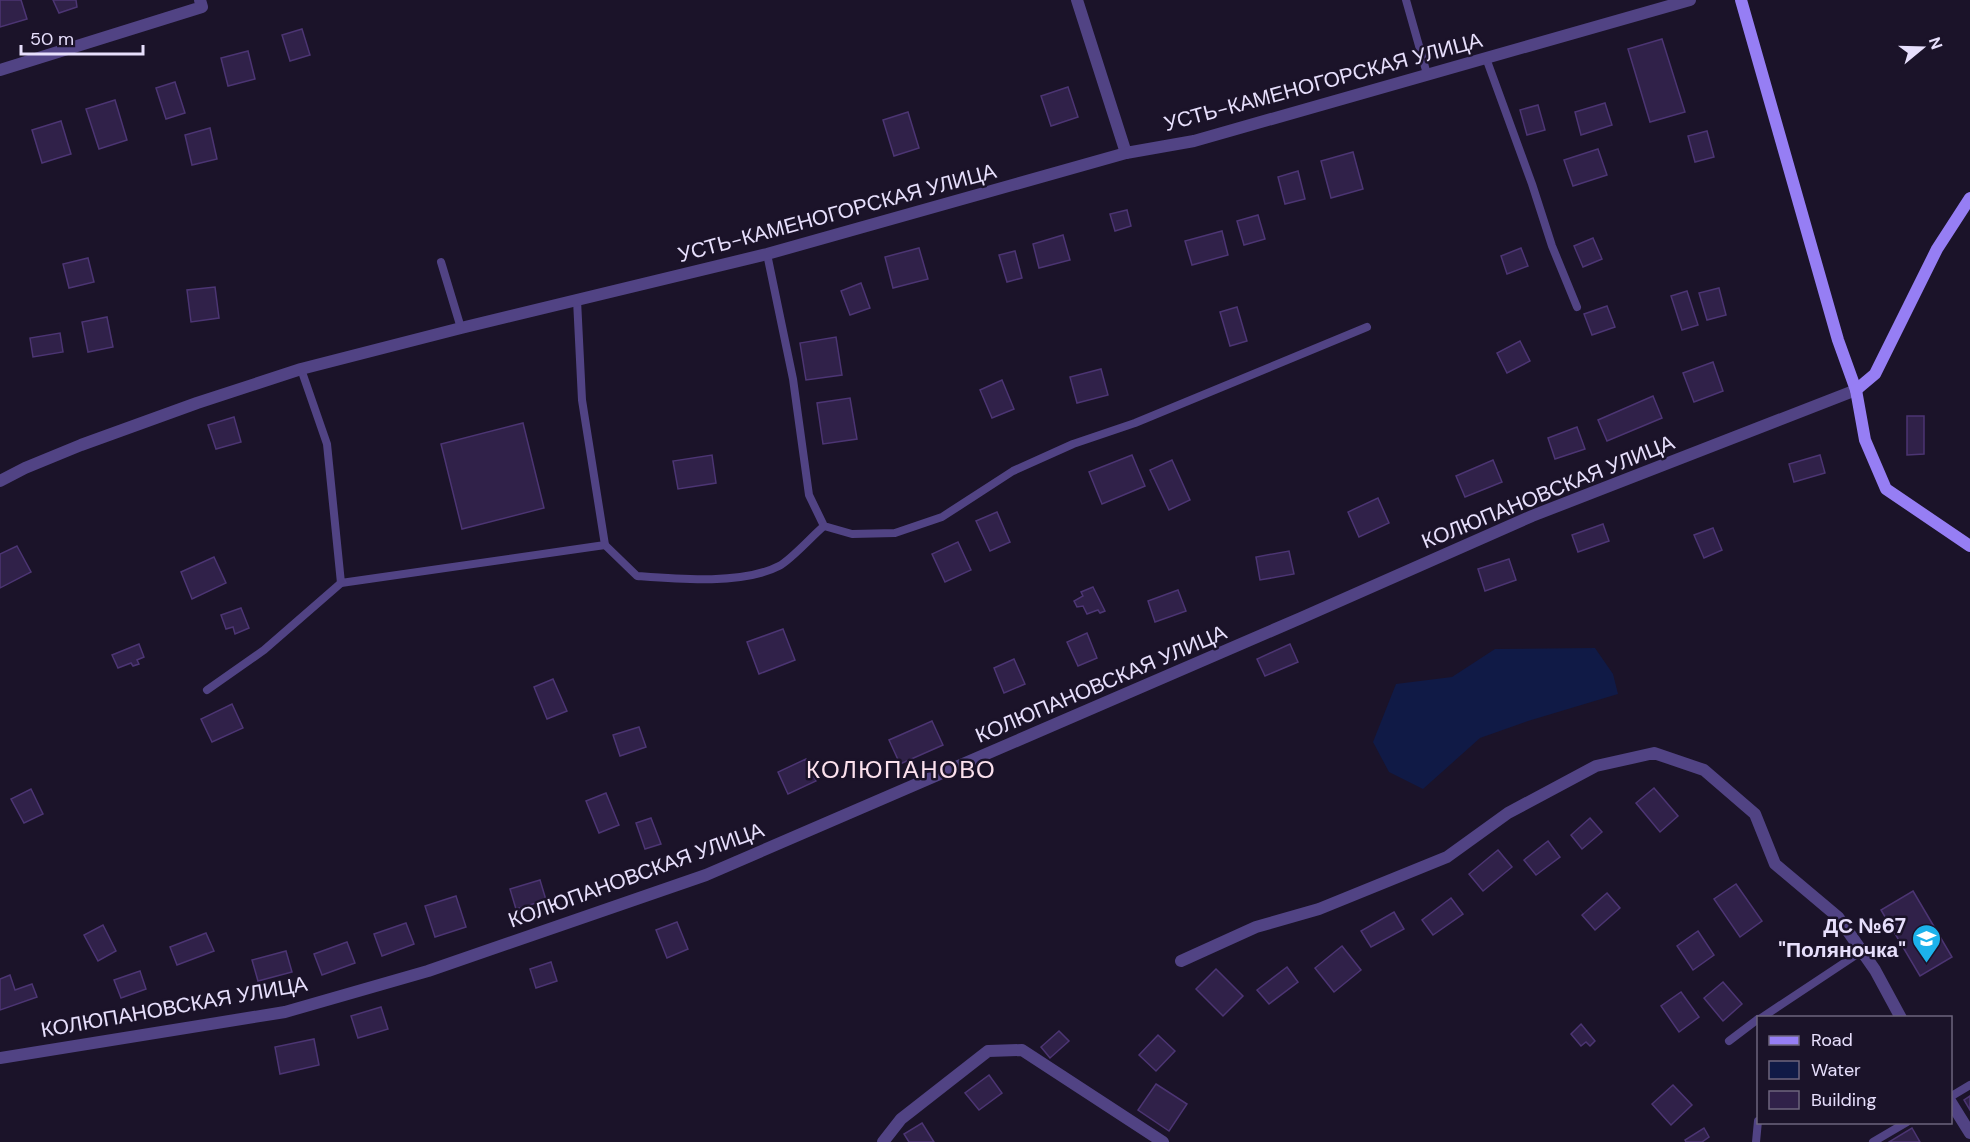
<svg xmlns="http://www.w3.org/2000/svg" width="1970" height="1142" viewBox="0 0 1970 1142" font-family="'DM Sans',sans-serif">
	<rect width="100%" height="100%" fill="#1b1329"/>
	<polygon fill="#101a46" points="1595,648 1613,674 1618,694 1528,721 1480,738 1423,789 1389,772 1373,742 1396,684 1452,677 1495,649"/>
	<g fill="#302149" stroke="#4c3573" stroke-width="1.5">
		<polygon points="0,0 21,0 27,19 0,27"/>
		<polygon points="53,0 76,0 77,7 59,13"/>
		<polygon points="302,29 310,55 290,61 282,35"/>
		<polygon points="1662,39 1685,112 1650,122 1628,49"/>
		<polygon points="248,51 255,79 228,86 221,58"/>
		<polygon points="175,82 185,113 166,119 156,88"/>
		<polygon points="1068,87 1078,117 1051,126 1041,96"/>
		<polygon points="115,100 127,140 99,149 86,109"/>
		<polygon points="1605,103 1612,125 1581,135 1575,112"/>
		<polygon points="1538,105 1545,130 1527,135 1520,110"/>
		<polygon points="908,112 919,148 894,156 883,120"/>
		<polygon points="61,121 71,154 42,163 32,130"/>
		<polygon points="210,128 217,159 192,165 185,135"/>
		<polygon points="1707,131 1714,157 1695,162 1688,136"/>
		<polygon points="1598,149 1607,175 1573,186 1564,160"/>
		<polygon points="1353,152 1363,189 1331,198 1321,161"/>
		<polygon points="1298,171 1305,199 1285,204 1278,177"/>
		<polygon points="1127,210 1131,226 1115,231 1110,214"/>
		<polygon points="1258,215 1265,239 1244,245 1237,221"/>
		<polygon points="1222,231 1228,255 1192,265 1185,241"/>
		<polygon points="1063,235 1070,260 1039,268 1033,244"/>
		<polygon points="1593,238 1602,259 1583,267 1574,246"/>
		<polygon points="919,248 928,279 893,288 885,257"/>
		<polygon points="1521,248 1528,266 1507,274 1501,256"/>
		<polygon points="1015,251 1022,278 1007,282 999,255"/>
		<polygon points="88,258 94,282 69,288 63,264"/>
		<polygon points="861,283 870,308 850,315 841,291"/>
		<polygon points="215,287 219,318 191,322 187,290"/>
		<polygon points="1719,288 1726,315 1707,320 1699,293"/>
		<polygon points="1687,291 1698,325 1682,330 1671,296"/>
		<polygon points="1607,306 1615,327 1592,335 1584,314"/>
		<polygon points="1237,307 1247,341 1230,346 1220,312"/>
		<polygon points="107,317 113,347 88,352 82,322"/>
		<polygon points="60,333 63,352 33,357 30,338"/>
		<polygon points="836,337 842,375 806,380 800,343"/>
		<polygon points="1520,341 1530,361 1507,373 1497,353"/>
		<polygon points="1713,362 1723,391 1694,402 1683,373"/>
		<polygon points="1101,369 1108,395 1077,403 1070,377"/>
		<polygon points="1002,380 1014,409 992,418 980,390"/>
		<polygon points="1653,396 1662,418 1607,441 1598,420"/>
		<polygon points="850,398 857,439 823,444 817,403"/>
		<polygon points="1907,416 1924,416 1924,454 1907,455"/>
		<polygon points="234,417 241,442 216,449 208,425"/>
		<polygon points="523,423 544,508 462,529 441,444"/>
		<polygon points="1577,427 1585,449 1555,459 1548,438"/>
		<polygon points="712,455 716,483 678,489 673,461"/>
		<polygon points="1132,455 1145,486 1102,504 1089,472"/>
		<polygon points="1820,455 1825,473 1794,482 1789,464"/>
		<polygon points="1172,460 1190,500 1169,510 1150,470"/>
		<polygon points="1493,460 1502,482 1465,497 1456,476"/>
		<polygon points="1378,498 1389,523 1359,537 1348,512"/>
		<polygon points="997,512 1010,542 990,551 976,521"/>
		<polygon points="1603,524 1609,541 1578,552 1572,535"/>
		<polygon points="1713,528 1722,550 1704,558 1694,535"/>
		<polygon points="958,542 971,570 945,582 932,554"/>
		<polygon points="17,546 31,572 0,588 0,554"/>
		<polygon points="1289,551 1294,574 1260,580 1256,557"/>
		<polygon points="214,557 226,583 192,599 181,572"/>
		<polygon points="1509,559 1516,580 1485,591 1478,569"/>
		<polygon points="1093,587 1105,611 1100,613 1098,610 1095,611 1087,614 1083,606 1077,607 1074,601 1083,596 1081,592"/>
		<polygon points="1178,590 1186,611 1155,622 1148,601"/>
		<polygon points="241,608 249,628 235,634 233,627 226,629 221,615"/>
		<polygon points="783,629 795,660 759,674 747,642"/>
		<polygon points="1087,633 1097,658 1078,666 1067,642"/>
		<polygon points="139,644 144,657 137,660 139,664 133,666 131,663 118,668 112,655"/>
		<polygon points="1290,644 1298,662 1265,676 1257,659"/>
		<polygon points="1014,659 1025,684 1004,693 994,668"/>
		<polygon points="553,679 567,711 547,719 534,687"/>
		<polygon points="232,704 243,728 212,742 201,719"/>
		<polygon points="932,721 943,745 900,764 889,740"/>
		<polygon points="639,727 646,747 620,756 613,735"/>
		<polygon points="806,759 816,781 788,794 778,772"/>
		<polygon points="1654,788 1678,816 1660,832 1636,803"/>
		<polygon points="31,789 43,814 24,823 11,799"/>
		<polygon points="606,793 619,825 599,833 586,801"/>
		<polygon points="651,818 661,844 645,849 636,823"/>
		<polygon points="1590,818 1602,832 1582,849 1571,835"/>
		<polygon points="1548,841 1560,857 1536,875 1524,860"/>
		<polygon points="1498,850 1512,867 1483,891 1469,874"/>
		<polygon points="540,880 546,900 516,909 510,889"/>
		<polygon points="1736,884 1762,921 1740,937 1714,899"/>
		<polygon points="1913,891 1952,957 1920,976 1881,910"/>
		<polygon points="1607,893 1620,908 1595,930 1582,915"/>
		<polygon points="456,896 466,927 435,937 425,906"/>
		<polygon points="1451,898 1463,914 1433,935 1422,920"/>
		<polygon points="1394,912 1404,929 1371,947 1361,931"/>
		<polygon points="677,922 688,949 667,958 656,930"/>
		<polygon points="406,923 414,944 382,956 374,934"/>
		<polygon points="103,925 116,951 98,961 84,935"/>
		<polygon points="1698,931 1714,955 1693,970 1677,946"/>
		<polygon points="206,933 214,951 177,965 170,947"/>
		<polygon points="347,942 355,963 322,975 314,954"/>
		<polygon points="1342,946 1361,970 1334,992 1315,968"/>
		<polygon points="286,951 292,972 258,981 252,960"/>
		<polygon points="551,962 557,981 536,988 530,969"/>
		<polygon points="1287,967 1298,982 1269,1004 1257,990"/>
		<polygon points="1216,969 1243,996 1223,1016 1196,989"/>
		<polygon points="140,971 146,989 121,998 114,980"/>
		<polygon points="10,975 15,990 32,984 37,997 0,1010 0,979"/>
		<polygon points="1723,982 1742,1004 1723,1021 1704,998"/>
		<polygon points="1681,992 1699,1017 1679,1032 1661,1006"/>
		<polygon points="381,1007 388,1029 358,1038 351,1016"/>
		<polygon points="1581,1024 1595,1041 1590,1046 1586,1042 1581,1046 1571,1034"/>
		<polygon points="1059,1031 1069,1041 1050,1058 1041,1047"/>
		<polygon points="1158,1035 1175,1051 1156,1071 1139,1055"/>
		<polygon points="314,1039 319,1065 280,1074 275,1047"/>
		<polygon points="989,1075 1002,1093 979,1110 965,1093"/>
		<polygon points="1156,1084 1187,1104 1169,1131 1138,1110"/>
		<polygon points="1673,1085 1692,1105 1671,1125 1652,1104"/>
		<polygon points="1970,1096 1970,1110 1964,1100"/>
		<polygon points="922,1123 934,1142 909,1142 904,1134"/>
		<polygon points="1704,1128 1709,1137 1702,1142 1686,1142 1685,1140"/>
		<polygon points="1912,1128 1920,1142 1889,1142"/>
	</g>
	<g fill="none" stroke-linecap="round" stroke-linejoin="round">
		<g stroke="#514384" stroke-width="8">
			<polyline points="1406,0 1427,74"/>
			<polyline points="1486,58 1532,184 1552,246 1577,307"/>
			<polyline points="767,254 793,379 809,495 824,526 852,534 895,533 942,517 1013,471 1073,444 1135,423 1367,327"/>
			<polyline points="441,262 461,328"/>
			<polyline points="301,369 327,444 341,583 605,545 582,400 577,300"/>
			<path d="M605 545 637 576C676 579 743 585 779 566 791 560 812 536 824 526"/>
			<polyline points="207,690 264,650 341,583"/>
			<polyline points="1761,1018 1862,951"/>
			<polyline points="1729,1041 1758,1019"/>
			<polyline points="1950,1097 1970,1085"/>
			<polyline points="1756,1142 1758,1121"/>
			<polyline points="1873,1142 1907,1122"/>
		</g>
		<g stroke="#514384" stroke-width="12">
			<polyline points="1077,0 1126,153"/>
			<polyline points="0,70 202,7 200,0"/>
			<polyline points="0,481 25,468 81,445 197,403 301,369 461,328 767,254 1126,153 1194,141 1690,0"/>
			<polyline points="1181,961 1256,927 1319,909 1447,857 1508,813 1596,766 1654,753 1704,770 1755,814 1775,864 1838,917 1875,970 1901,1018"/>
			<polyline points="0,1058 285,1012 428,971 706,875 1301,618 1532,516 1856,390"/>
			<polyline points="1950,1101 1970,1133"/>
			<polyline points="883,1142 901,1119 988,1051 1022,1050 1163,1142"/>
		</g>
		<g stroke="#967ef4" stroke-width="12">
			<polyline points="1741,0 1838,340 1856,390 1865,440 1886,489 1970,546"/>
			<polyline points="1856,390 1875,374 1937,249 1970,198"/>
		</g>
	</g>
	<defs>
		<symbol id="school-pin" viewBox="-11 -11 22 30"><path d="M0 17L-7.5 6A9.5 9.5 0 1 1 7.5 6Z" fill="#1cb2eb" stroke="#1b1329"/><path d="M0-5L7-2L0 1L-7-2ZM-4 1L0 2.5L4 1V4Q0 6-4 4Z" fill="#fff"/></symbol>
	</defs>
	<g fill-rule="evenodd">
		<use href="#school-pin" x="1910" y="922" width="33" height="45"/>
	</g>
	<g text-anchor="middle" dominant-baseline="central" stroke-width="5" stroke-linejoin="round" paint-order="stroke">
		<g font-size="21" fill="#e7dffc" stroke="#1b1329">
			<text transform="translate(1323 82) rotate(-15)">УСТЬ-КАМЕНОГОРСКАЯ УЛИЦА</text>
			<text transform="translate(837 213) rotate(-15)">УСТЬ-КАМЕНОГОРСКАЯ УЛИЦА</text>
			<text transform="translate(1548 492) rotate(-22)">КОЛЮПАНОВСКАЯ УЛИЦА</text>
			<text transform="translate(1101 684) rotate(-23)">КОЛЮПАНОВСКАЯ УЛИЦА</text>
			<text transform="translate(636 875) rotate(-20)">КОЛЮПАНОВСКАЯ УЛИЦА</text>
			<text transform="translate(174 1007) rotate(-10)">КОЛЮПАНОВСКАЯ УЛИЦА</text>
		</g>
		<g font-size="21" font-weight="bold" fill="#e7dffc" stroke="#1b1329" text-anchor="end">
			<text x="1906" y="926">ДС №67<tspan x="1906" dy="24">"Поляночка"</tspan></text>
		</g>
		<g font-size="24" letter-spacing="1.5" fill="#fce1ed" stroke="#1b1329">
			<text x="901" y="769">КОЛЮПАНОВО</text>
		</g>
	</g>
	<rect x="1757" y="1016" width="195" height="108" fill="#1b1329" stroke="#6d657d" stroke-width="1.5"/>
	<rect x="1769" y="1036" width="30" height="9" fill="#967ef4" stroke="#6d657d" stroke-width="1.5"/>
	<text x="1811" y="1046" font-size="18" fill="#e7dffc">Road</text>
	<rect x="1769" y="1061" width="30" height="18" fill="#101a46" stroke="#6d657d" stroke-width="1.5"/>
	<text x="1811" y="1076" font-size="18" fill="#e7dffc">Water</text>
	<rect x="1769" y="1091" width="30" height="18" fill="#302149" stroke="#6d657d" stroke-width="1.5"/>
	<text x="1811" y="1106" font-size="18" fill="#e7dffc">Building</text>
	<g transform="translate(1922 48) rotate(71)" stroke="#1b1329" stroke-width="4.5" paint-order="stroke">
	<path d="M0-4.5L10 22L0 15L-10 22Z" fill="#e7dffc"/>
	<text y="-9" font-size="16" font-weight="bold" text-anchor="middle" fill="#e7dffc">N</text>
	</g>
	<path d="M21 45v9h122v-9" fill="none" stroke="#e7dffc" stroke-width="3"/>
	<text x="30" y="45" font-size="18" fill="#e7dffc" stroke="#1b1329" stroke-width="4.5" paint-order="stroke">50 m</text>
</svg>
